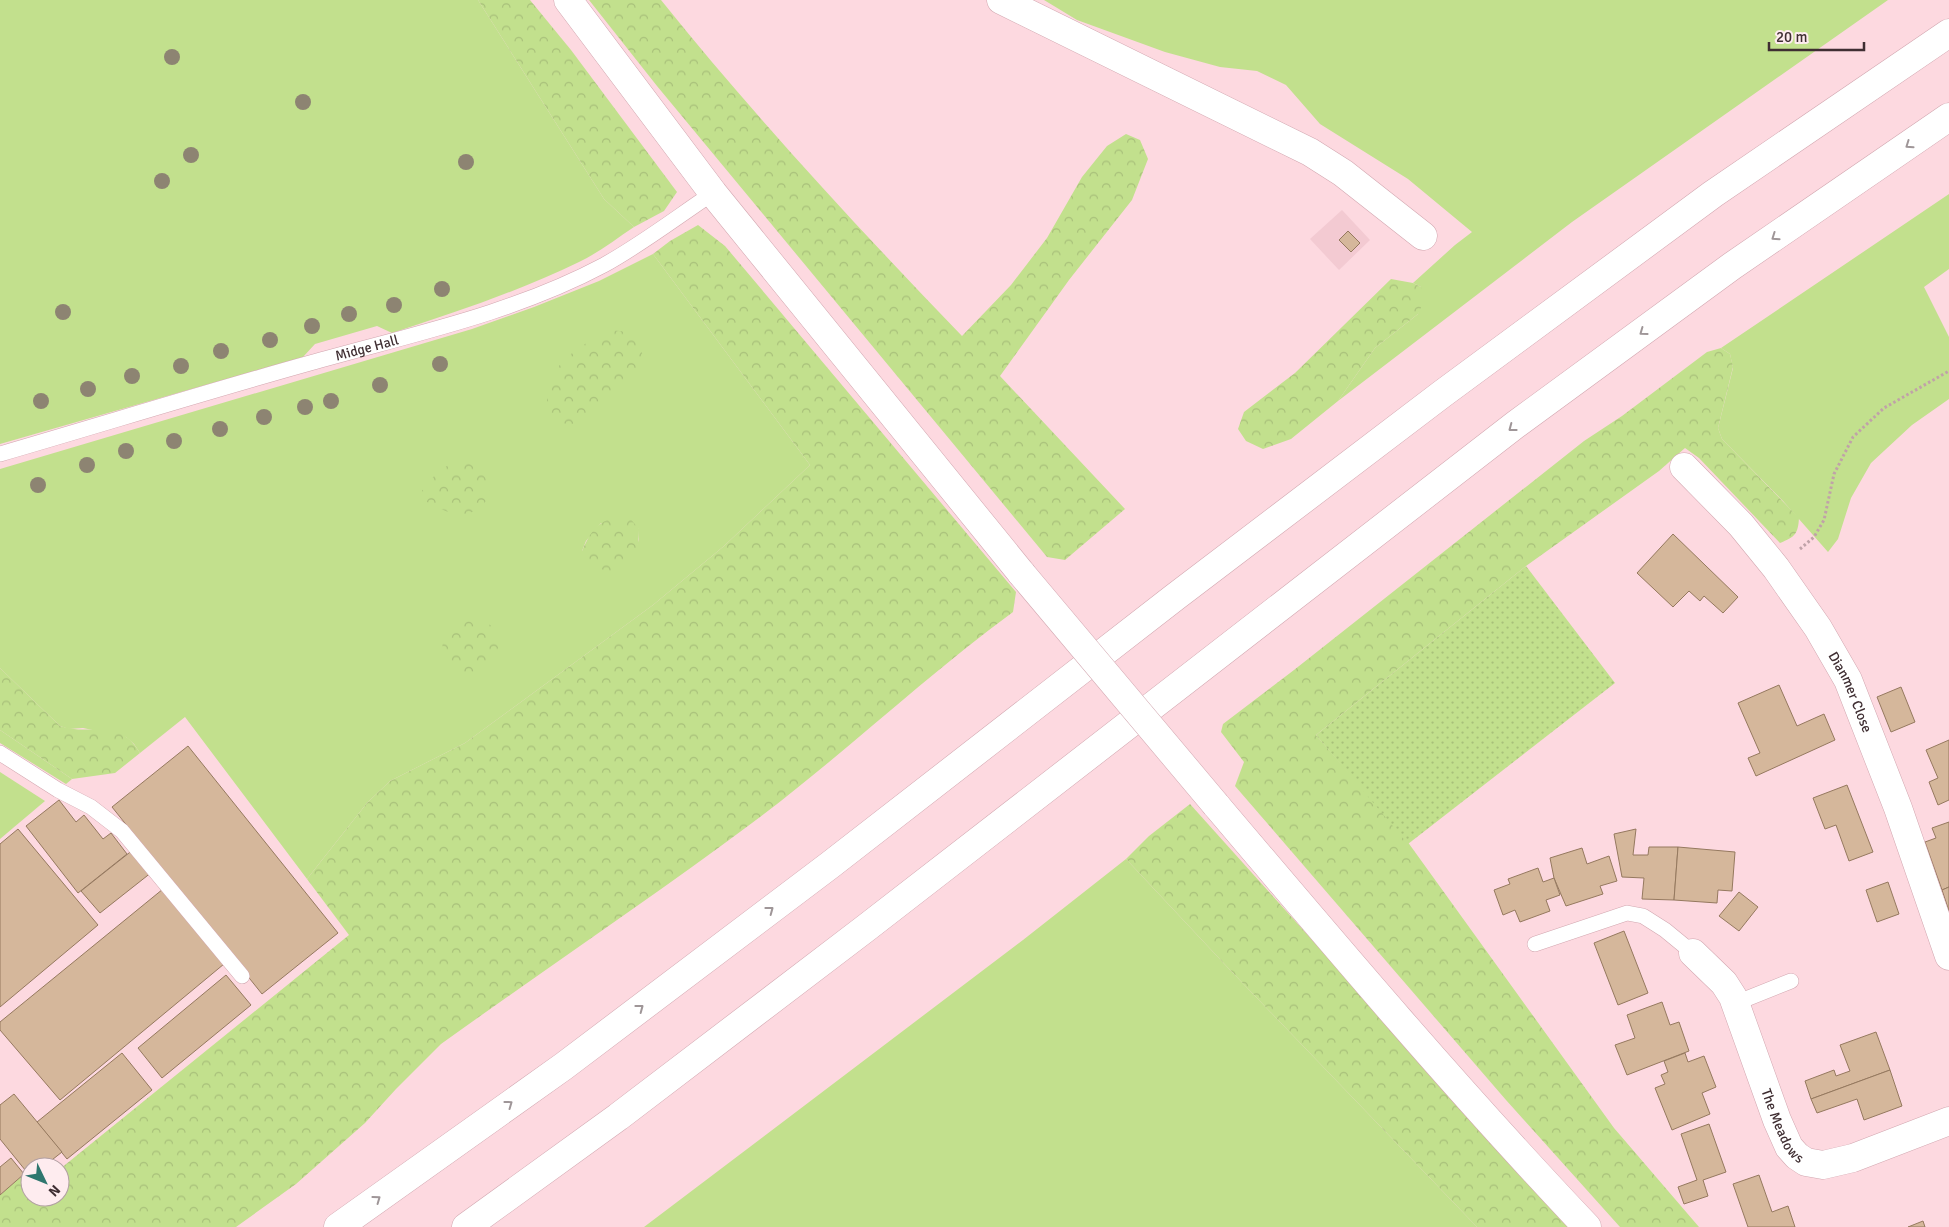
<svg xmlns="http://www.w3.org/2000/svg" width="1949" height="1227" viewBox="0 0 1949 1227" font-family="Signika,sans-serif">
	<defs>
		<pattern id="forest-crowns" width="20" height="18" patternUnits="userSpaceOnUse" patternTransform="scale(1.25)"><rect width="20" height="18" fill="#c2e08d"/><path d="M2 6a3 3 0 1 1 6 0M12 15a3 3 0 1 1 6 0" fill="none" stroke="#a8c07a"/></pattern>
		<pattern id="garden-dots" width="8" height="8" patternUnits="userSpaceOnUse" patternTransform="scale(1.25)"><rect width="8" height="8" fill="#c2e08d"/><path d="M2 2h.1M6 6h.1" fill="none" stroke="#a8c07a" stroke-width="1.8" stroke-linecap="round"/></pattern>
	</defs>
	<rect width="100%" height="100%" fill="#fdd9e0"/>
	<polygon fill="#f3cad2" points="1342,210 1370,240 1339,270 1310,239"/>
	<g fill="#c2e08d" fill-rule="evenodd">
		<path d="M0 0H478L604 199 634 227C616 239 598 253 579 262 519 291 454 313 392 333L377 326 315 344 303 357 0 444Z"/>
		<polygon points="1044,0 1888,0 1572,222 1338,401 1375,348 1418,314 1421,287 1413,283 1455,245 1472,232 1408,179 1320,124 1286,85 1257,71 1220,67 1165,52 1077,20"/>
		<polygon points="1949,194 1949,269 1924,287 1949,337 1949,399 1912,425 1871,463 1851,498 1838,539 1828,552 1783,501 1722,439 1718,428 1733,368 1730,354 1721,348"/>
		<path d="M653 254 810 465 724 546 653 605 465 743 390 781 367 803 307 879 185 717 140 753 134 744 126 737 83 728 69 729 60 726 0 668V469L472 329 534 307 599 281ZM601 523 639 529V539L635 551H582L586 541Z"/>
		<polygon points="0,730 72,779 66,784 0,743"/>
		<polygon points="0,772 45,801 0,839"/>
		<polygon points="1126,859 1231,971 1477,1227 644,1227 1023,940"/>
	</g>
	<g fill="url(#forest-crowns)">
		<polygon points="478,0 530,0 571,50 677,192 664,211 634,227 604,199"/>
		<path d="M589 0H661C755 117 858 228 962 336L1011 285 1047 238 1082 177 1107 146 1126 134 1140 140 1148 159 1132 200 1069 280 1000 376 1125 509 1065 560 1047 557 657 86Z"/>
		<path d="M698 225 725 246 1016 592 1013 612C923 678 842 756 752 823 650 899 544 970 441 1044L396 1089 365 1123 296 1184 236 1227H0V1195L24 1174 30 1179V1197H60V1169L349 935 307 879 367 803 390 781 465 743 653 605 724 546 810 465 653 254 670 241Z"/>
		<polygon points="1391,279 1413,283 1421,287 1425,299 1418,314 1375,348 1338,401 1291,439 1263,449 1246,441 1238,429 1244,412 1295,373"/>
		<path d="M610 330C623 331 636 332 640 347 641 350 643 355 643 358 642 377 602 410 586 418 582 420 576 424 572 424 545 426 542 392 553 374 567 353 588 341 610 330Z"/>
		<path d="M1721 348 1730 354 1733 367 1718 428 1722 439 1799 518C1798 534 1795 537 1780 543L1699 458 1685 448 1659 471 1526 566 1316 735 1402 834 1614 1128 1699 1227H1620L1506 1100 1235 786 1244 762 1221 732 1223 724 1294 670 1584 441 1622 416 1707 352Z"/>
		<path d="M463 460C473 466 485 472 488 484 494 502 474 516 458 514 446 513 435 506 425 501L422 491C436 473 441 466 463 460Z"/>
		<path d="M628 516 639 529C639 553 634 560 614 573 599 571 591 562 582 551 592 527 602 517 628 516Z"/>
		<path d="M461 616C466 616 472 615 477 616 480 616 484 620 487 622 516 645 483 692 451 668 448 665 447 662 445 658 438 639 446 627 461 616Z"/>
		<path d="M0 668 60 726C91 737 117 715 140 753L115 773 72 779 0 730Z"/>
		<polygon points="1190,804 1570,1227 1477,1227 1231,971 1126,859 1149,836"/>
	</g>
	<polygon fill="url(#garden-dots)" points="1526,566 1615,683 1408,844 1316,735"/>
	<g fill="#d5b79b" stroke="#95795f">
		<polygon points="1348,231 1360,243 1351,252 1339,240"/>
		<polygon points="1673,534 1738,597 1723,613 1704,596 1700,601 1689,591 1673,607 1637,573"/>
		<polygon points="1779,685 1797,726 1824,714 1835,740 1756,776 1748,758 1760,753 1738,703"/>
		<polygon points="1901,687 1915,722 1891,732 1877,697"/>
		<polygon points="1949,740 1949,800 1938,805 1929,782 1938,778 1926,750"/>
		<polygon points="188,746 338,933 262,994 112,807"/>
		<polygon points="1847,785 1873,852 1849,861 1836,825 1825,829 1813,798"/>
		<polygon points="59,800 76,822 84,815 103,839 111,833 127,854 78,893 26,826"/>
		<polygon points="1949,822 1949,887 1942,890 1925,842 1936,838 1932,828"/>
		<polygon points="18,829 98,925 0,1007 0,844"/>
		<polygon points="1636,829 1633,855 1648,855 1649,847 1678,847 1674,900 1642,899 1644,878 1622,877 1614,834"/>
		<polygon points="1678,847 1735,852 1732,891 1718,890 1717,903 1674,900"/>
		<polygon points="1582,848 1587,864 1609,856 1617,881 1600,886 1603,894 1566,906 1554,878 1550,858"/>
		<polygon points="134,849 152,872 100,913 81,891"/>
		<polygon points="1538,868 1543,882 1554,878 1560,895 1546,900 1550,911 1520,922 1515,910 1503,915 1494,890 1510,884 1508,879"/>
		<polygon points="1888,882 1899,914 1877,922 1866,890"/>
		<polygon points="1949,887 1949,911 1942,890"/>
		<polygon points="163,889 224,964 60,1100 0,1030 0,1022"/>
		<polygon points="1739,892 1758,907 1739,931 1719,916"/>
		<polygon points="1624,931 1648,993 1618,1005 1594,943"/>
		<polygon points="226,975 251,1005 162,1078 138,1048"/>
		<polygon points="1662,1002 1670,1025 1679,1022 1689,1051 1627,1075 1615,1045 1635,1038 1627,1015"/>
		<polygon points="1876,1032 1890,1070 1811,1099 1805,1081 1834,1070 1836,1076 1850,1071 1840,1045"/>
		<polygon points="122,1053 152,1090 67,1159 37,1122"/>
		<polygon points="1685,1053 1688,1062 1704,1056 1716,1087 1702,1093 1710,1114 1672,1130 1655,1088 1665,1084 1661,1075 1668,1072 1664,1061"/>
		<polygon points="1890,1070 1902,1106 1864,1120 1857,1099 1817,1113 1811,1099"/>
		<polygon points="14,1094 62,1152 43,1167 30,1167 30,1176 0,1139 0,1105"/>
		<polygon points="1709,1124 1726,1172 1703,1180 1708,1196 1684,1204 1678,1187 1697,1180 1681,1134"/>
		<polygon points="11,1158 24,1174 0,1195 0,1167"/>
		<polygon points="1759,1175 1772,1212 1788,1206 1795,1227 1748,1227 1733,1184"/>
		<polygon points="1923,1221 1925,1227 1908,1227"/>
	</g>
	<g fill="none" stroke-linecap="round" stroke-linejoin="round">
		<defs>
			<g id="lane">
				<path id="s1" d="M0 454C103 424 206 392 310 363 409 335 512 314 604 265 642 244 677 217 713 193"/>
				<polyline points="0,753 58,790 91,807 122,831 242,976"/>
				<polyline points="1535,944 1627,913 1643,916 1665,930 1693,953"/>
				<polyline points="1736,1003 1791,981"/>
			</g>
			<g id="street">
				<polyline points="1001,0 1310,152 1343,173 1423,236"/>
				<path id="s2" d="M1684 467 1741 525 1776 568 1818 628 1848 680 1898 808 1949 956"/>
				<path id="s3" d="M1693 953 1724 983 1733 997 1777 1120 1789 1147 1797 1156 1806 1162 1823 1165 1853 1158 1949 1121"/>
			</g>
			<g id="secondary">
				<polyline points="568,0 713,193 1022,574"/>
				<path d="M1216 805C1337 948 1458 1091 1587 1227"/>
			</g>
			<g id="highway">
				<polyline points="338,1227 564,1066 830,865 1175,597 1442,394 1713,194 1949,33"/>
				<polyline points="466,1227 618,1117 866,928 1515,425 1732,266 1949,117"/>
			</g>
		</defs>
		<use href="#lane" stroke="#d2a7b0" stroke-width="16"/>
		<use href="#street" stroke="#d2a7b0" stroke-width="29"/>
		<use href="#secondary" stroke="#d2a7b0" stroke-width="29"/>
		<use href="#highway" stroke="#d2a7b0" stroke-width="29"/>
		<polyline stroke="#c0a2a8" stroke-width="3" stroke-dasharray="2.5 2.5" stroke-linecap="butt" points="1800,549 1814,537 1824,520 1834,474 1853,437 1884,408 1949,371"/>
		<use href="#lane" stroke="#fff" stroke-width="15"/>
		<use href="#street" stroke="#fff" stroke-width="28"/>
		<use href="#secondary" stroke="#fff" stroke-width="28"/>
		<use href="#highway" stroke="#fff" stroke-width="28"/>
		<defs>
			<polyline id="secondary-bridge" points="1022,574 1216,805"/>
		</defs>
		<use href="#secondary-bridge" stroke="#d2a7b0" stroke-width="29" stroke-linecap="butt"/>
		<use href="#secondary-bridge" stroke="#fff" stroke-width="28"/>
	</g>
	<g fill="#8d8472">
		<circle cx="172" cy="57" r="8"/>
		<circle cx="303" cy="102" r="8"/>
		<circle cx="191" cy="155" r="8"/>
		<circle cx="466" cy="162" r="8"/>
		<circle cx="162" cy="181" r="8"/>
		<circle cx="442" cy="289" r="8"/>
		<circle cx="394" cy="305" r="8"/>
		<circle cx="63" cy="312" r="8"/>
		<circle cx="349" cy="314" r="8"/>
		<circle cx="312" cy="326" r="8"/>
		<circle cx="270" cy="340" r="8"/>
		<circle cx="221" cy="351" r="8"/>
		<circle cx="440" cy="364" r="8"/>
		<circle cx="181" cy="366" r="8"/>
		<circle cx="132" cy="376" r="8"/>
		<circle cx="380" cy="385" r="8"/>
		<circle cx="88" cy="389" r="8"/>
		<circle cx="41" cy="401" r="8"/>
		<circle cx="331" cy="401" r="8"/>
		<circle cx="305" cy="407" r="8"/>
		<circle cx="264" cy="417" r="8"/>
		<circle cx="220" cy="429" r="8"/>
		<circle cx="174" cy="441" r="8"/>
		<circle cx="126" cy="451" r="8"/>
		<circle cx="87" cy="465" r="8"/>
		<circle cx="38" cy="485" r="8"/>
	</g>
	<defs><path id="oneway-chevron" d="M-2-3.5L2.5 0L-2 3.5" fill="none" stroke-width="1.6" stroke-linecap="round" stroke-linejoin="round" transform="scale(1.25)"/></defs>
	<g stroke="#9f9698">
		<use href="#oneway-chevron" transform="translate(1909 145) rotate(145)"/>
		<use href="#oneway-chevron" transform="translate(1775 237) rotate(145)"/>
		<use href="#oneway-chevron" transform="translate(1643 332) rotate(144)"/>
		<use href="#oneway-chevron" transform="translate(1512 428) rotate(143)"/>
		<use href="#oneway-chevron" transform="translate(770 910) rotate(-37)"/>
		<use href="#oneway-chevron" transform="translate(640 1008) rotate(-37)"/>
		<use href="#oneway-chevron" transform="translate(509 1104) rotate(-36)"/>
		<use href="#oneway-chevron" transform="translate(377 1199) rotate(-36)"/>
	</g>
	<g text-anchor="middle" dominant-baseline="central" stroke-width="4" stroke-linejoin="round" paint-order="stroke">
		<g font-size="14" fill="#3f2e32" stroke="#feecef">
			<text stroke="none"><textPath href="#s1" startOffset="382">Midge Hall</textPath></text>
			<text stroke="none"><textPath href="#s2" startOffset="282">Dianmer Close</textPath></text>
			<text stroke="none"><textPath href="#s3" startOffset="198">The Meadows</textPath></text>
		</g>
	</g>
	<g transform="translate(45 1182) rotate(133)"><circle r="24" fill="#feecef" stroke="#b2a0a3"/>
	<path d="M0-4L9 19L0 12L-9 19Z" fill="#2f766e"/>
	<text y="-8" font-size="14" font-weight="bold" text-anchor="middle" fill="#3f2e32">N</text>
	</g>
	<path d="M1769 42v8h95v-8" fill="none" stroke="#3f2e32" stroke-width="2.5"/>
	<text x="1776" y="42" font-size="15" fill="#3f2e32" stroke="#feecef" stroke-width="4" paint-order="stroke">20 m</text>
</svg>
